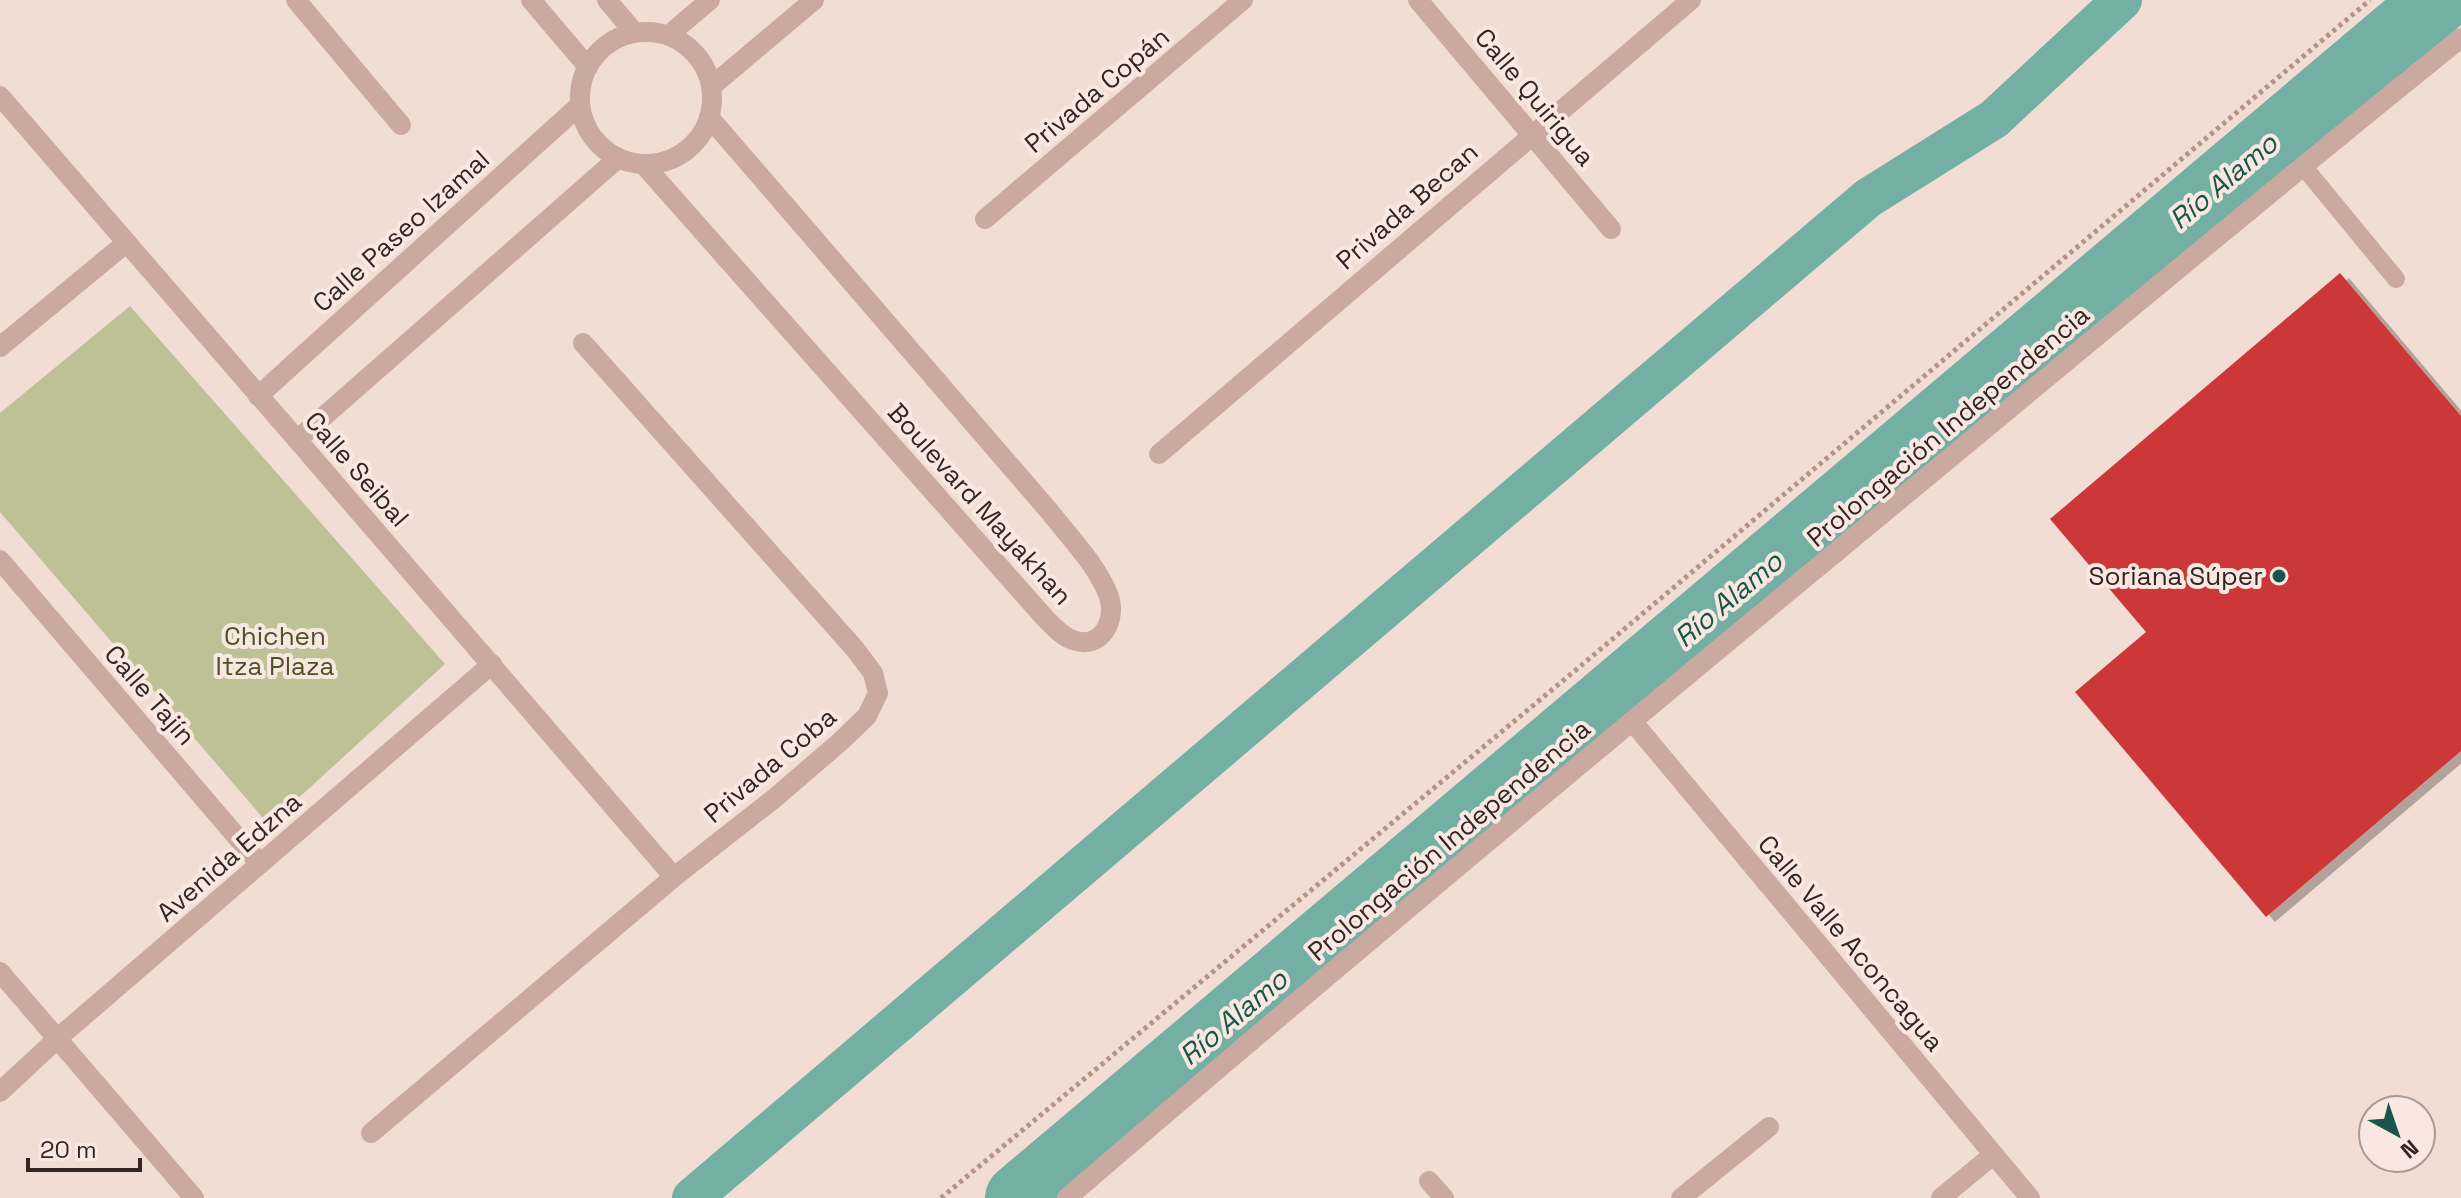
<svg xmlns="http://www.w3.org/2000/svg" width="2461" height="1198" viewBox="0 0 2461 1198" font-family="'Space Grotesk',sans-serif">
	<defs>
		<filter id="shadow"><feDropShadow dx="9" dy="5" stdDeviation="0" flood-color="#0004"/></filter>
	</defs>
	<rect width="100%" height="100%" fill="#f2ddd5"/>
	<polygon fill="#bdc195" points="130,306 445,664 269,825 0,512 0,413"/>
	<g fill="none" stroke-linecap="round" stroke-linejoin="round">
		<polyline stroke="#73b0a3" stroke-width="40" points="692,1198 1868,198 1994,119 2122,0"/>
		<polyline stroke="#73b0a3" stroke-width="68" points="1019,1198 2438,0"/>
	</g>
	<polygon fill="#cc3838" filter="url(#shadow)" points="2340,273 2461,416 2461,751 2266,917 2075,692 2146,632 2050,519"/>
	<g fill="none" stroke-linecap="round" stroke-linejoin="round">
		<polyline stroke="#b5938b" stroke-width="5" stroke-dasharray="4 4" stroke-linecap="butt" points="941,1198 1577,669 2370,0"/>
		<polyline stroke="#caa9a1" stroke-width="18" points="2303,166 2396,279"/>
		<g stroke="#caa9a1" stroke-width="20">
			<polyline points="296,0 401,125"/>
			<polyline points="531,0 588,67"/>
			<polyline points="607,0 634,32"/>
			<polyline points="1418,0 1611,229"/>
			<circle cx="646" cy="98" r="66"/>
			<polyline points="670,34 710,0"/>
			<polyline points="712,86 814,0"/>
			<path d="M0 96C224 357 451 615 674 877"/>
			<path d="M644 165 1044 617C1052 625 1061 636 1073 640 1102 651 1118 618 1108 594 1096 564 1070 538 1050 512L709 117"/>
			<polyline points="985,219 1243,0"/>
			<polyline points="0,347 126,243"/>
			<polyline points="258,396 580,105"/>
			<polyline points="297,440 616,160"/>
			<polyline points="1159,454 1691,0"/>
			<polyline points="0,560 260,864"/>
			<polyline points="1632,721 2030,1198"/>
			<polyline points="0,972 194,1198"/>
			<polyline points="0,1092 58,1038 492,664"/>
			<polyline points="371,1133 674,877 776,797 841,741 867,716 878,693 873,673 855,649 583,343"/>
			<polyline points="1429,1181 1444,1198"/>
			<path d="M1067 1198C1332 970 1600 747 1870 524 2066 362 2262 198 2461 38"/>
			<polyline points="1681,1198 1769,1127"/>
			<polyline points="1941,1198 1993,1155"/>
		</g>
	</g>
	<circle fill="#18564b" stroke="#f9e8e1" stroke-width="3" cx="2279" cy="576" r="8"/>
	<g text-anchor="middle" dominant-baseline="central" stroke-width="8" stroke-linejoin="round" paint-order="stroke">
		<g font-size="26" fill="#332524" stroke="#f9e8e1">
			<text transform="translate(1097 90) rotate(-40)">Privada Copán</text>
			<text transform="translate(1535 97) rotate(50)">Calle Quirigua</text>
			<text transform="translate(1407 206) rotate(-41)">Privada Becan</text>
			<text transform="translate(401 231) rotate(-42)">Calle Paseo Izamal</text>
			<text transform="translate(1948 426) rotate(-40)">Prolongación Independencia</text>
			<text transform="translate(357 469) rotate(49)">Calle Seibal</text>
			<text transform="translate(980 504) rotate(48)">Boulevard Mayakhan</text>
			<text transform="translate(150 695) rotate(49)">Calle Tajín</text>
			<text transform="translate(770 765) rotate(-40)">Privada Coba</text>
			<text transform="translate(1449 840) rotate(-40)">Prolongación Independencia</text>
			<text transform="translate(229 857) rotate(-41)">Avenida Edzna</text>
			<text transform="translate(1851 943) rotate(50)">Calle Valle Aconcagua</text>
		</g>
		<g font-size="26" fill="#332524" stroke="#f9e8e1" text-anchor="end">
			<text x="2263" y="576">Soriana Súper</text>
		</g>
		<g font-size="26" fill="#4d5327" stroke="#f9e8e1">
			<text x="275" y="636">Chichen<tspan x="275" dy="30">Itza Plaza</tspan></text>
		</g>
		<g font-size="28" font-style="italic" fill="#18564b" stroke="#f9e8e1">
			<text transform="translate(2223 181) rotate(-40)">Río Alamo</text>
			<text transform="translate(1728 599) rotate(-40)">Río Alamo</text>
			<text transform="translate(1233 1017) rotate(-40)">Río Alamo</text>
		</g>
	</g>
	<g transform="translate(2397 1134) rotate(140)"><circle r="38" fill="#f9e8e1" stroke="#aa9a95" stroke-width="2"/>
	<path d="M0-6L14 30L0 20L-14 30Z" fill="#18564b"/>
	<text y="-12" font-size="22" font-weight="bold" text-anchor="middle" fill="#332524">N</text>
	</g>
	<path d="M28 1158v12h112v-12" fill="none" stroke="#332524" stroke-width="4"/>
	<text x="40" y="1158" font-size="24" fill="#332524" stroke="#f9e8e1" stroke-width="6" paint-order="stroke">20 m</text>
</svg>
